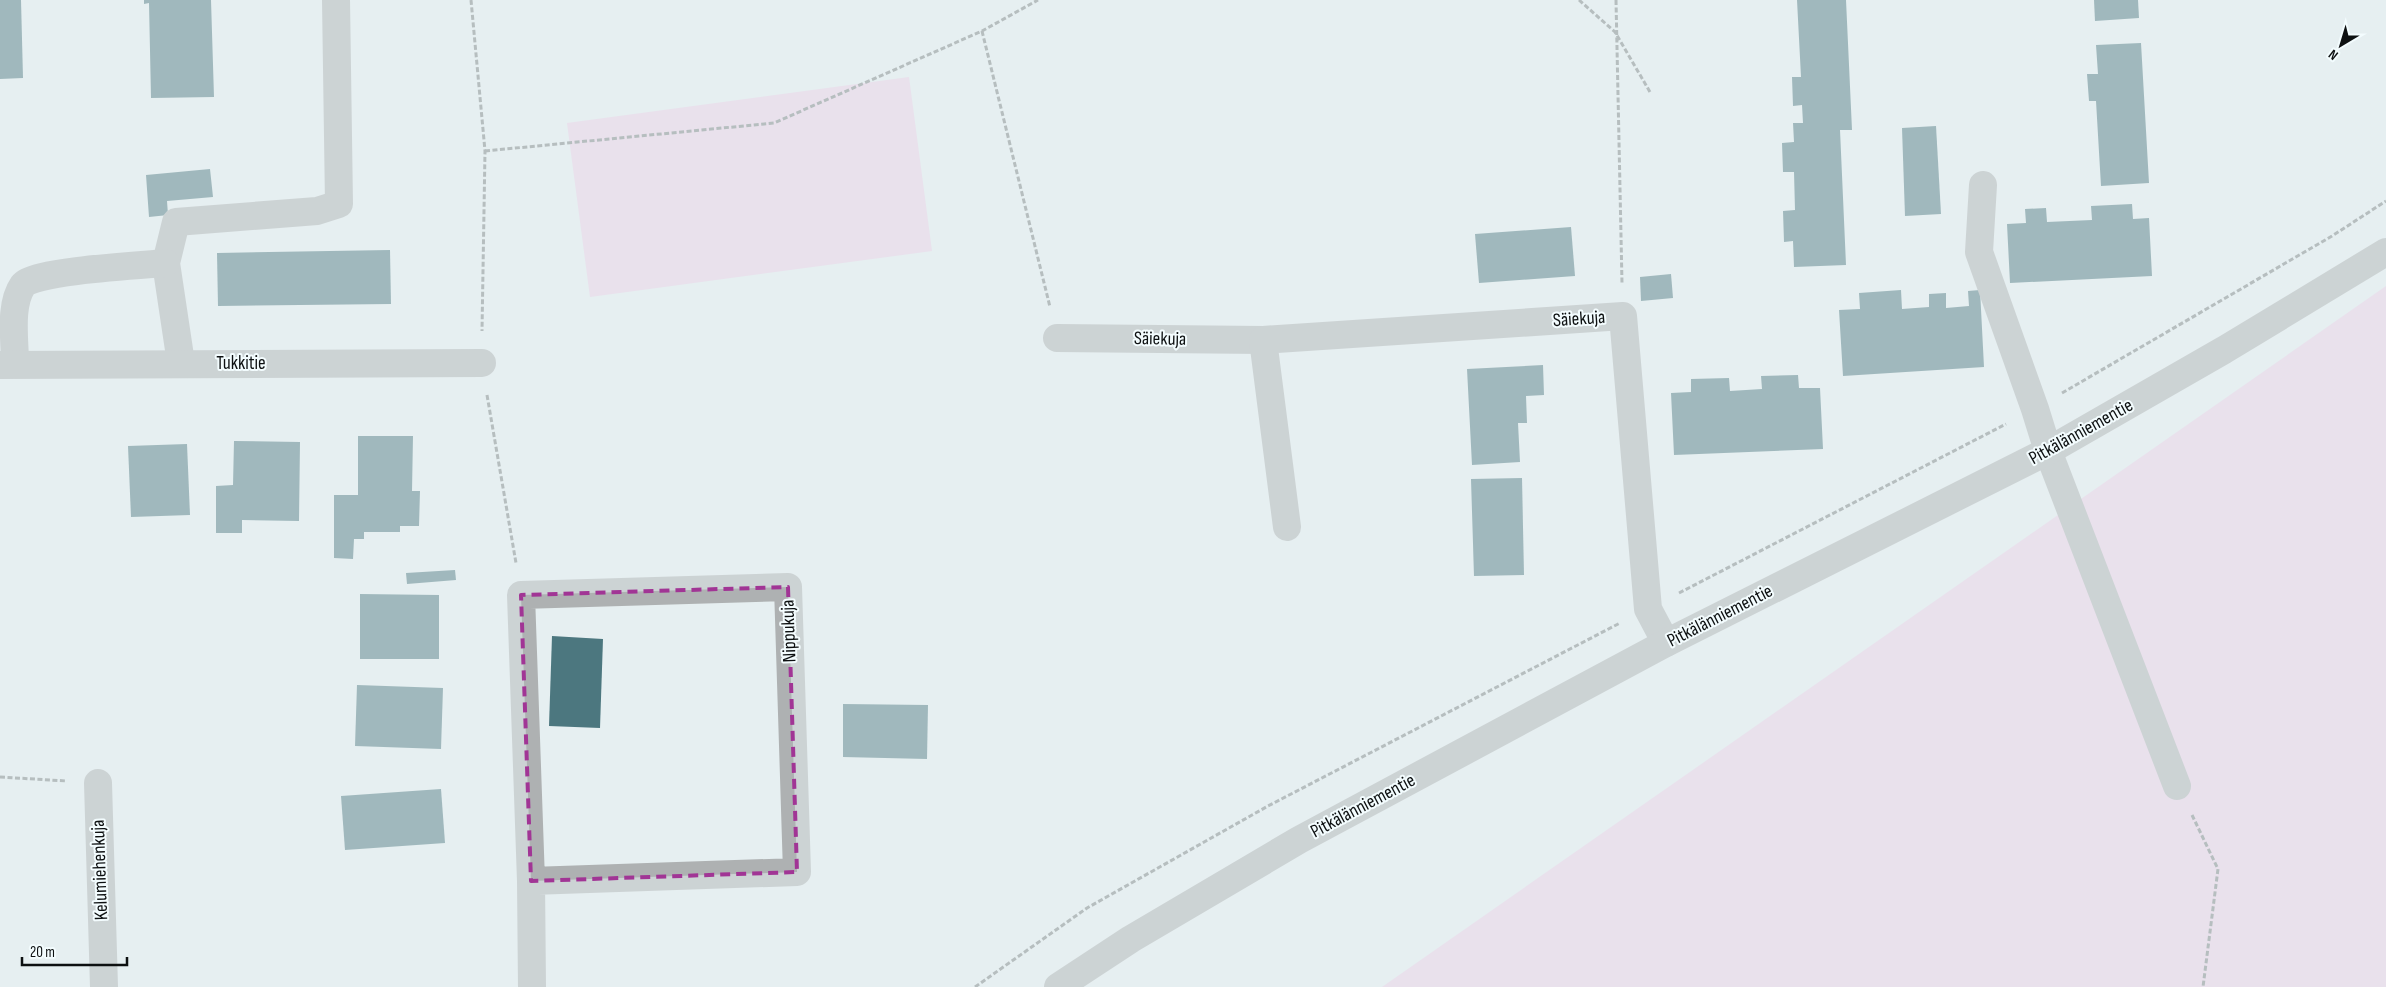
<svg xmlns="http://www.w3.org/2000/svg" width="2386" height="987" viewBox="0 0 2386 987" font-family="'Sofia Sans Condensed',sans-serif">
	<rect width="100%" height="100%" fill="#e6eff1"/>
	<g fill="#edd0e7">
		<polygon points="909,77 932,251 590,297 567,123"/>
		<polygon points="2386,286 2386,987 1382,987"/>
	</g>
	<g fill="#4c777f">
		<polygon points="0,0 21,0 23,78 0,79"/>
		<polygon points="144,0 211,0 214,97 151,98 149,3 144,4"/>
		<polygon points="1797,0 1846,0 1852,130 1840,130 1846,265 1794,267 1793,241 1784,242 1783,211 1795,210 1794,172 1783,172 1782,143 1794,142 1793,123 1803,123 1802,105 1793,106 1792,77 1801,77"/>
		<polygon points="2094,0 2138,0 2139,18 2095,21"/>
		<polygon points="2141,43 2149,183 2101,186 2096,101 2089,101 2087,74 2098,74 2096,45"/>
		<polygon points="1936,126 1941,214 1905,216 1902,128"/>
		<polygon points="210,169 213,197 167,201 168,215 149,217 146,175"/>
		<polygon points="2132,204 2133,219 2149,218 2152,276 2010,283 2007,224 2026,223 2025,209 2046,208 2047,222 2092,220 2091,206"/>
		<polygon points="1571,227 1575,276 1479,283 1475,234"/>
		<polygon points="390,250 391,304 218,306 217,253"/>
		<polygon points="1671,274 1673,298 1641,301 1640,277"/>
		<polygon points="1901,290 1902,309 1929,307 1929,294 1946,293 1946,308 1969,306 1968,291 1980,290 1984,367 1843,376 1839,310 1860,309 1859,293"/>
		<polygon points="1543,365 1544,395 1526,396 1527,423 1518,423 1520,462 1472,465 1467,369"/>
		<polygon points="1798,375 1799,388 1820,388 1823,449 1674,455 1671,393 1691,392 1691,379 1729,378 1730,391 1762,389 1761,376"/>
		<polygon points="358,436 413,436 412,491 420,491 419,526 400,526 400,532 364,532 364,539 354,539 353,559 334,558 334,495 358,495"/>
		<polygon points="234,441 300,442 299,521 242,520 242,533 216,533 216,486 233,485"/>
		<polygon points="187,444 190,515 131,517 128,446"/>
		<polygon points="1522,478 1524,575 1474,576 1471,479"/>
		<polygon points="455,570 456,580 407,584 406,573"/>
		<polygon points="360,594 439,595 439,659 360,659"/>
		<polygon points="552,636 603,639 600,728 549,726"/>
		<polygon points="357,685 443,688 441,749 355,746"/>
		<polygon points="843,704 928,705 927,759 843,757"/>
		<polygon points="441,789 445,843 345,850 341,796"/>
	</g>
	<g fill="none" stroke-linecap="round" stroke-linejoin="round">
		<g stroke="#7d8384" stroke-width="3" stroke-dasharray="5 2.5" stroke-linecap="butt">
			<polyline points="471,0 485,151 482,331"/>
			<polyline points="1579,0 1615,32 1650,92"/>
			<polyline points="1616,0 1622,283"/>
			<polyline points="982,31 1050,307"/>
			<polyline points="485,151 774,123 982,31 1038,0"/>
			<polyline points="2062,393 2332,236 2386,201"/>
			<polyline points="487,395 516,563"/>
			<polyline points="1679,593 2006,424"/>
			<polyline points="0,777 67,781"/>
			<polyline points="2192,815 2218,869 2203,987"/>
			<polyline points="975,987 1087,908 1268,806 1620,623"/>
		</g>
		<g stroke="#aeb1b2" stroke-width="28">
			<polyline points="1983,185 1979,252 2035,409 2048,451 2177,786"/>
			<polyline points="1057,338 1263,340"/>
			<polyline points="181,363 166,263 176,222 317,211 339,204 336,0"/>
			<path d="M15 364C15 340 9 305 23 285 33 271 144 265 166 263"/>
			<polyline points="0,365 482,363"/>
			<polyline points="1287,527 1263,340 1623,316 1648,609 1666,643"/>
			<polyline points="98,783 104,987"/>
			<polyline points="531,881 797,872 788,587 521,595 531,881 532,987"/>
		</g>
		<polyline stroke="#aeb1b2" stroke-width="28" points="1058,987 1131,939 1299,840 1666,643 2048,451 2224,350 2386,252"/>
	</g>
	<path d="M0 0H2386V987H0ZM788 587 797 872 531 881 521 595Z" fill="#e6eff1" fill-opacity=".55" fill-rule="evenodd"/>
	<path fill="none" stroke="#a13595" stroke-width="4" stroke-dasharray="10 6" stroke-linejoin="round" d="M788 587 797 872 531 881 521 595Z"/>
	<g text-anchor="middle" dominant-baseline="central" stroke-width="4" stroke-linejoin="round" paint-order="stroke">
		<g font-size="19" fill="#0d1011" stroke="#f3fcfe">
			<text transform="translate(1579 319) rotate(-4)">Säiekuja</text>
			<text transform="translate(1160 339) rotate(1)">Säiekuja</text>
			<text x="241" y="363">Tukkitie</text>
			<text transform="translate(2081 432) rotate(-29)">Pitkälänniementie</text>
			<text transform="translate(1720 616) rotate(-27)">Pitkälänniementie</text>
			<text transform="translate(789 631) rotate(-92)">Nippukuja</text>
			<text transform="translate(1363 806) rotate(-28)">Pitkälänniementie</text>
			<text transform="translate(100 870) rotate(-92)">Kelumiehenkuja</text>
		</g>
	</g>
	<g transform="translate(2341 45) rotate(218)" stroke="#f3fcfe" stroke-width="4" paint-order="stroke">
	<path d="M0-4L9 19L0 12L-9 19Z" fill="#0d1011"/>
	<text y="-8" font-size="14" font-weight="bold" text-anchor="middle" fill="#0d1011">N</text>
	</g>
	<path d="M22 957v8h105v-8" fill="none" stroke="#0d1011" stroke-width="2.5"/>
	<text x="30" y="957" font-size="15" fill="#0d1011" stroke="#f3fcfe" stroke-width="4" paint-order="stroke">20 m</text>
</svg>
